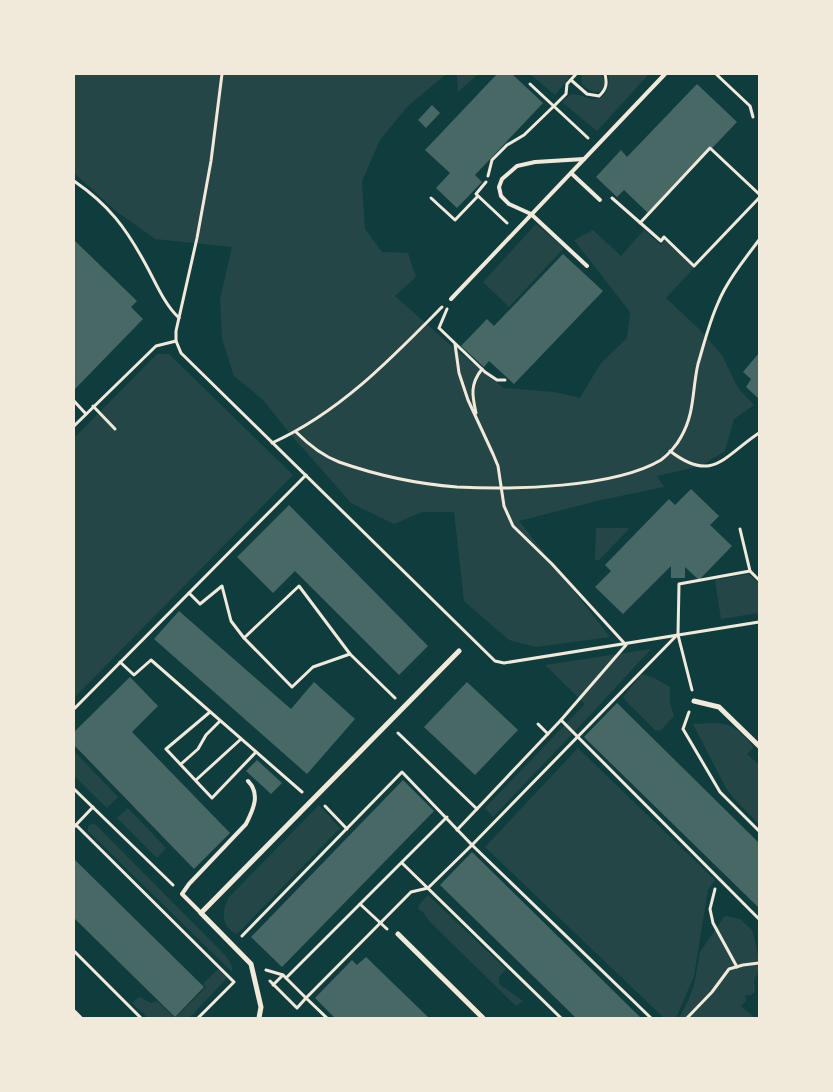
<svg xmlns="http://www.w3.org/2000/svg" width="833" height="1092" viewBox="0 0 833 1092" font-family="'Work Sans',sans-serif">
	<rect width="100%" height="100%" fill="#0f3d3e"/>
	<g fill="#244646">
		<polygon points="74,74 446,74 407,107 380,140 362,181 365,229 382,252 408,253 416,277 395,296 448,343 504,388 554,392 580,398 601,363 627,338 630,312 574,240 593,230 621,256 644,230 661,245 665,241 694,268 666,298 699,329 722,355 738,388 754,405 734,419 725,451 701,466 657,476 664,487 601,500 519,521 610,637 536,647 509,640 464,601 454,512 422,512 394,524 351,503 292,436 262,399 234,376 222,339 220,299 232,247 155,239 116,211 74,173"/>
		<polygon points="457,74 478,74 458,92"/>
		<polygon points="530,74 572,74 555,95"/>
		<path d="M581 74H602C610 94 596 97 582 85Z"/>
		<path d="M608 74H649L597 131 562 102 571 94C578 94 584 97 591 99 606 102 611 85 608 74Z"/>
		<polygon points="536,224 564,248 509,307 483,282"/>
		<polygon points="157,354 169,354 293,475 74,698 74,438"/>
		<polygon points="596,528 628,528 629,529 598,561 595,559"/>
		<polygon points="749,574 759,584 759,613 721,619 715,580"/>
		<polygon points="651,649 593,712 493,817 485,808 585,704 545,665"/>
		<polygon points="642,674 654,678 670,687 670,703 674,716 660,731 655,730 628,703 623,697"/>
		<path d="M713 723C734 723 740 732 754 747L747 754 759 765V824L736 801 726 788 693 724Z"/>
		<polygon points="578,748 715,880 708,890 694,976 676,1018 664,1018 485,847"/>
		<polygon points="74,751 118,797 107,808 74,776"/>
		<path d="M319 805 340 828 237 934C221 927 221 911 229 897Z"/>
		<polygon points="128,808 166,848 157,858 117,818"/>
		<path d="M94 823 221 951C227 957 233 964 232 972L88 831V826Z"/>
		<polygon points="428,895 506,969 499,977 499,984 523,1001 516,1006 430,922 423,912 418,909 419,905"/>
		<polygon points="726,916 740,919 752,930 754,936 759,961 759,969 754,981 755,992 751,995 745,995 746,1001 741,1006 755,1018 679,1018 688,1001 694,985 700,952 724,917"/>
		<polygon points="218,969 227,978 189,1018 175,1018 206,987 203,984"/>
		<polygon points="139,997 151,1003 157,1001 175,1018 148,1018 132,1003"/>
	</g>
	<g fill="#486865">
		<polygon points="497,74 512,74 543,103 475,175 482,182 457,208 436,188 450,173 425,150"/>
		<polygon points="697,84 737,122 649,214 624,190 617,197 596,177 621,150 627,157"/>
		<polygon points="432,105 440,113 426,128 418,120"/>
		<polygon points="74,240 137,301 131,307 143,319 75,389 74,388"/>
		<polygon points="563,254 603,291 514,384 489,361 484,367 461,346 487,319 494,326"/>
		<polygon points="759,353 759,397 758,398 746,387 751,379 743,372"/>
		<polygon points="691,489 719,516 710,525 732,546 699,580 685,567 685,578 671,578 671,566 623,614 595,587 611,571 605,565 669,499 675,505"/>
		<polygon points="289,505 428,646 399,675 295,571 273,593 237,557"/>
		<polygon points="179,611 291,709 314,682 355,719 307,774 154,639"/>
		<polygon points="130,677 158,706 132,732 230,833 194,869 74,745 74,732"/>
		<polygon points="467,682 518,730 475,775 424,727"/>
		<polygon points="617,703 759,843 759,908 584,737"/>
		<polygon points="257,760 282,783 271,794 246,771"/>
		<polygon points="403,780 434,811 282,967 251,937"/>
		<polygon points="472,852 641,1018 576,1018 440,885"/>
		<polygon points="74,859 204,987 175,1017 74,918"/>
		<polygon points="366,957 429,1018 335,1018 315,998 352,960 357,965"/>
	</g>
	<g fill="none" stroke-linecap="round" stroke-linejoin="round">
		<g stroke="#f1e9da" stroke-width="3">
			<polyline points="716,74 750,106 753,117"/>
			<path d="M571 80 587 94 599 96C607 89 607 83 605 74"/>
			<polyline points="530,84 588,138"/>
			<polyline points="488,176 492,160 507,145 524,135 554,106 566,94 567,84 576,74"/>
			<path d="M74 181C109 205 126 228 146 265 156 283 164 304 179 318"/>
			<polyline points="486,182 476,194 507,223"/>
			<polyline points="431,198 455,220 478,196"/>
			<polyline points="612,198 661,241 664,237 694,266 759,198"/>
			<polyline points="640,223 710,148 759,194"/>
			<polyline points="447,309 439,328 485,372 497,380 505,380"/>
			<polyline points="176,341 176,331 197,238 211,161 222,74"/>
			<polyline points="455,344 459,373 468,400 493,454 498,466 504,506 513,526 552,564 626,645 561,720 457,830"/>
			<polyline points="74,401 86,414"/>
			<polyline points="93,406 115,429"/>
			<path d="M476 413C472 395 470 384 482 369"/>
			<polyline points="74,426 156,346 176,341 181,353 495,661 504,663 759,622"/>
			<path d="M296 432C309 445 323 456 339 462 376 475 418 484 457 487 512 490 614 488 661 460 668 455 677 445 681 437 695 413 692 390 698 364 704 344 709 323 718 303 727 281 744 260 759 240"/>
			<path d="M272 443C339 413 391 359 442 307"/>
			<path d="M670 451C713 484 724 456 759 433"/>
			<polyline points="740,529 750,571"/>
			<polyline points="189,593 200,604 222,586 231,621 244,638 299,586 350,654 395,698"/>
			<polyline points="244,638 292,687 313,667 350,654"/>
			<polyline points="120,662 134,675 151,660 302,792"/>
			<polyline points="692,690 678,635 679,584 750,571 759,580"/>
			<polyline points="74,709 306,475"/>
			<polyline points="210,712 166,749 212,798 256,752"/>
			<polyline points="689,712 683,729 720,792 759,831"/>
			<polyline points="561,720 759,919"/>
			<polyline points="538,724 548,734"/>
			<polyline points="398,733 477,809"/>
			<polyline points="181,764 198,749 206,735 220,721"/>
			<polyline points="196,780 241,739"/>
			<polyline points="74,789 173,885"/>
			<polyline points="325,806 347,829"/>
			<polyline points="76,825 234,982 198,1018"/>
			<polyline points="74,827 93,807"/>
			<polyline points="402,863 561,1018"/>
			<polyline points="715,889 710,909 713,923 737,967"/>
			<polyline points="360,904 387,929"/>
			<polyline points="242,936 402,772 472,845 677,635"/>
			<polyline points="74,951 141,1018"/>
			<polyline points="266,970 283,975 306,998 411,892 428,888 472,845 651,1018"/>
			<polyline points="286,978 447,817"/>
			<polyline points="270,981 297,1008 306,998 327,1018"/>
			<polyline points="273,985 283,975"/>
			<polyline points="687,1018 712,992 729,969 743,965 759,963"/>
		</g>
		<g stroke="#f1e9da" stroke-width="4">
			<polyline points="584,159 535,162 517,166 502,179 499,187 501,196 509,204 531,214 587,266"/>
			<polyline points="571,173 600,200"/>
			<polyline points="451,299 665,74"/>
			<path d="M201 913 182 894 189 884 246 824C253 810 261 794 248 781"/>
		</g>
		<g stroke="#f1e9da" stroke-width="5">
			<polyline points="694,701 719,707 759,746"/>
			<polyline points="398,934 483,1018"/>
			<polyline points="74,1012 80,1018"/>
			<polyline points="259,1018 261,1007 251,964 201,913 459,651"/>
		</g>
	</g>
	<rect width="833" height="1092" fill="none" stroke="#f1e9da" stroke-width="150"/>
</svg>
